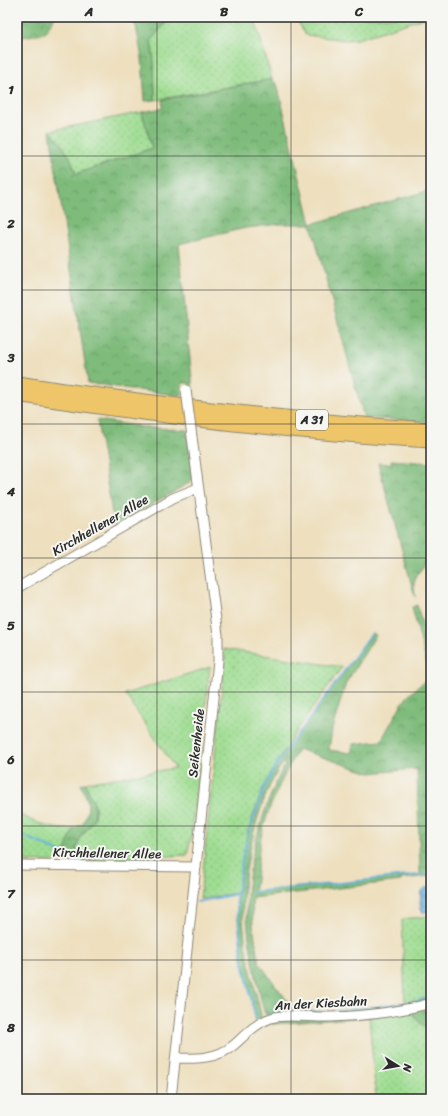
<svg xmlns="http://www.w3.org/2000/svg" width="448" height="1116" viewBox="0 0 448 1116" font-family="Sriracha,sans-serif">
	<defs>
		<pattern id="grass-dots" width="8" height="8" patternUnits="userSpaceOnUse"><rect width="8" height="8" fill="#9fdd92"/><path d="M2 2h.1M6 6h.1" fill="none" stroke="#89be7e" stroke-width="1.8" stroke-linecap="round"/></pattern>
		<pattern id="forest-crowns" width="20" height="18" patternUnits="userSpaceOnUse"><rect width="20" height="18" fill="#7fbc7c"/><path d="M2 6a3 3 0 1 1 6 0M12 15a3 3 0 1 1 6 0" fill="none" stroke="#689966"/></pattern>
		<pattern id="water-waves" width="16" height="10" patternUnits="userSpaceOnUse"><rect width="16" height="10" fill="#62afdb"/><path d="M0 5q4-4 8 0t8 0" fill="none" stroke="#518fb2"/></pattern>
	</defs>
	<rect width="100%" height="100%" fill="#f6f6f2"/>
	<filter id="ink" filterUnits="userSpaceOnUse"><feTurbulence type="fractalNoise" baseFrequency=".025" numOctaves="2"/><feDisplacementMap in="SourceGraphic" scale="8" xChannelSelector="R" yChannelSelector="G"/><feConvolveMatrix kernelMatrix="1 2 1 2 8 2 1 2 1" color-interpolation-filters="sRGB"/></filter>
	<filter id="wash" filterUnits="userSpaceOnUse"><feTurbulence type="fractalNoise" baseFrequency=".012" numOctaves="4" result="noise"/><feDisplacementMap in="SourceGraphic" scale="16" xChannelSelector="R" yChannelSelector="G"/><feGaussianBlur stdDeviation="0.9" result="paint"/><feColorMatrix in="noise" values="0 0 0 0 0 0 0 0 0 0 0 0 0 0 0 0 0 1.4 0 .05"/><feComposite in="paint" operator="in"/></filter>
	<g filter="url(#wash)">
		<rect width="100%" height="100%" fill="#eee0bf"/>
		<g fill="url(#grass-dots)" stroke="#65845e">
			<polygon points="171,17 254,17 272,79 155,100 154,62 151,40"/>
			<polygon points="295,17 427,17 358,39 345,40 306,35"/>
			<path d="M142 112 152 148 76 174C69 154 64 147 50 131Z"/>
			<polygon points="224,649 342,667 299,727 277,762 263,788 247,833 237,893 200,899 225,660"/>
			<polygon points="210,667 191,836 187,855 96,861 76,850 81,837 90,825 95,811 95,806 85,783 175,768 125,694"/>
			<path d="M17 813C34 822 56 832 74 828L70 841 77 861 17 862Z"/>
			<polygon points="431,916 431,997 417,1001 405,1002 402,919"/>
			<polygon points="410,1011 431,1034 431,1099 376,1099 369,1017"/>
		</g>
		<g fill="url(#forest-crowns)" stroke="#557454" fill-rule="evenodd">
			<polygon points="17,17 55,17 45,33 17,38"/>
			<polygon points="126,17 171,17 151,40 154,62 155,100 145,101 142,58 136,26"/>
			<polygon points="272,79 277,84 311,224 431,190 431,422 364,418 311,224 280,224 246,228 179,244 193,391 190,391 189,383 182,383 182,396 88,383 50,131 61,143 70,157 76,174 152,148 142,112 163,108 162,100"/>
			<polygon points="97,420 144,427 187,430 194,478 189,483 114,526"/>
			<polygon points="391,460 431,463 431,556 416,576 414,584 415,597 378,463 391,464"/>
			<path d="M417 605 431 656V876L401 879V881L252 898 253 926 259 963 295 1011H280L270 1014 285 1011 331 1013 417 1002 431 998V1002L392 1010 348 1015 283 1014 270 1017 265 1014C261 1002 259 989 256 976 252 956 248 937 247 916 245 868 262 807 285 765L283 763C270 781 262 803 256 824 250 847 244 875 243 899 241 938 253 978 261 1015V1020L256 1023 243 960 236 897 239 891 242 860 248 834 264 788 277 763 373 633 376 635 346 683 332 729 329 750 351 753 353 744 381 741 401 705 408 696 430 676 412 607ZM298 749 370 773 417 769 420 874H426L254 892C258 874 257 855 261 837 268 806 283 777 298 749Z"/>
			<path d="M85 783 95 806V811L94 819 81 837 76 850 96 861H77L63 855 74 828 83 824C91 805 88 802 81 784Z"/>
			<polygon points="419,1008 431,1013 431,1034 410,1011 369,1017 272,1024 271,1020"/>
		</g>
		<polygon fill="url(#water-waves)" stroke="#466d83" points="431,887 431,912 422,912 420,903 421,891 425,888"/>
		<g fill="none" stroke-linecap="round" stroke-linejoin="round">
			<g stroke="#62afdb" stroke-width="2">
				<polyline points="17,833 80,861"/>
				<polyline points="254,892 426,874"/>
				<polyline points="197,902 237,894"/>
				<polyline points="334,1012 417,1001 431,997"/>
				<polyline points="270,1013 287,1011 329,1013"/>
				<polyline points="256,1019 242,958 236,897 238,891 242,860 248,834 264,788 277,763 372,633"/>
			</g>
		</g>
	</g>
	<g filter="url(#ink)">
		<g fill="none" stroke-linecap="round" stroke-linejoin="round">
			<defs>
				<g id="minor">
					<polyline points="17,588 173,498 198,488"/>
					<polyline points="17,865 196,867"/>
					<path d="M176 1058C196 1059 217 1059 234 1045 245 1035 256 1023 271 1018 286 1013 314 1018 331 1017 364 1016 399 1012 431 1003"/>
					<polyline points="171,1099 218,661 218,635 192,437"/>
				</g>
				<g id="highway">
					<path d="M17 383C154 404 292 420 431 429"/>
					<path d="M17 395C154 416 292 433 431 441"/>
				</g>
			</defs>
			<use href="#minor" stroke="#8c8675" stroke-width="11"/>
			<use href="#highway" stroke="#8c8675" stroke-width="15"/>
			<use href="#minor" stroke="#fff" stroke-width="9"/>
			<use href="#highway" stroke="#eec569" stroke-width="13"/>
			<defs>
				<polyline id="minor-bridge" points="186,390 192,437"/>
			</defs>
			<use href="#minor-bridge" stroke="#8c8675" stroke-width="11" stroke-linecap="butt"/>
			<use href="#minor-bridge" stroke="#fff" stroke-width="9"/>
		</g>
	</g>
	<path fill="none" stroke="#2b2b2b" stroke-width="1" stroke-opacity="0.55" d="M157 17V1099M291 17V1099M17 156H431M17 290H431M17 424H431M17 558H431M17 692H431M17 826H431M17 960H431"/>
	<g text-anchor="middle" dominant-baseline="central" stroke-width="4" stroke-linejoin="round" paint-order="stroke">
		<rect fill="#f6f6f2" stroke="#686867" stroke-width="1" x="296" y="410" width="32" height="20" rx="3"/>
		<g font-size="12" font-weight="bold" fill="#2b2b2b">
			<text x="312" y="420">A 31</text>
		</g>
		<g font-size="13" fill="#2b2b2b" stroke="#f6f6f2">
			<text transform="translate(100 525) rotate(-30)">Kirchhellener Allee</text>
			<text transform="translate(196 743) rotate(-84)">Seikenheide</text>
			<text transform="translate(107 853) rotate(1)">Kirchhellener Allee</text>
			<text transform="translate(321 1003) rotate(-3)">An der Kiesbahn</text>
		</g>
	</g>
	<rect width="448" height="1116" fill="none" stroke="#f6f6f2" stroke-width="44"/>
	<g transform="translate(398 1066) rotate(101)" stroke="#f6f6f2" stroke-width="3" paint-order="stroke">
	<path d="M0-3L7 15L0 10L-7 15Z" fill="#2b2b2b"/>
	<text y="-6" font-size="11" font-weight="bold" text-anchor="middle" fill="#2b2b2b">N</text>
	</g>
	<rect x="22" y="22" width="404" height="1072" fill="none" stroke="#2b2b2b" stroke-width="1.5"/>
	<g font-size="13" text-anchor="middle" font-weight="bold" fill="#2b2b2b">
		<text x="89" y="16">A</text>
		<text x="224" y="16">B</text>
		<text x="359" y="16">C</text>
		<text x="11" y="94">1</text>
		<text x="11" y="228">2</text>
		<text x="11" y="362">3</text>
		<text x="11" y="496">4</text>
		<text x="11" y="630">5</text>
		<text x="11" y="764">6</text>
		<text x="11" y="898">7</text>
		<text x="11" y="1032">8</text>
	</g>
</svg>
